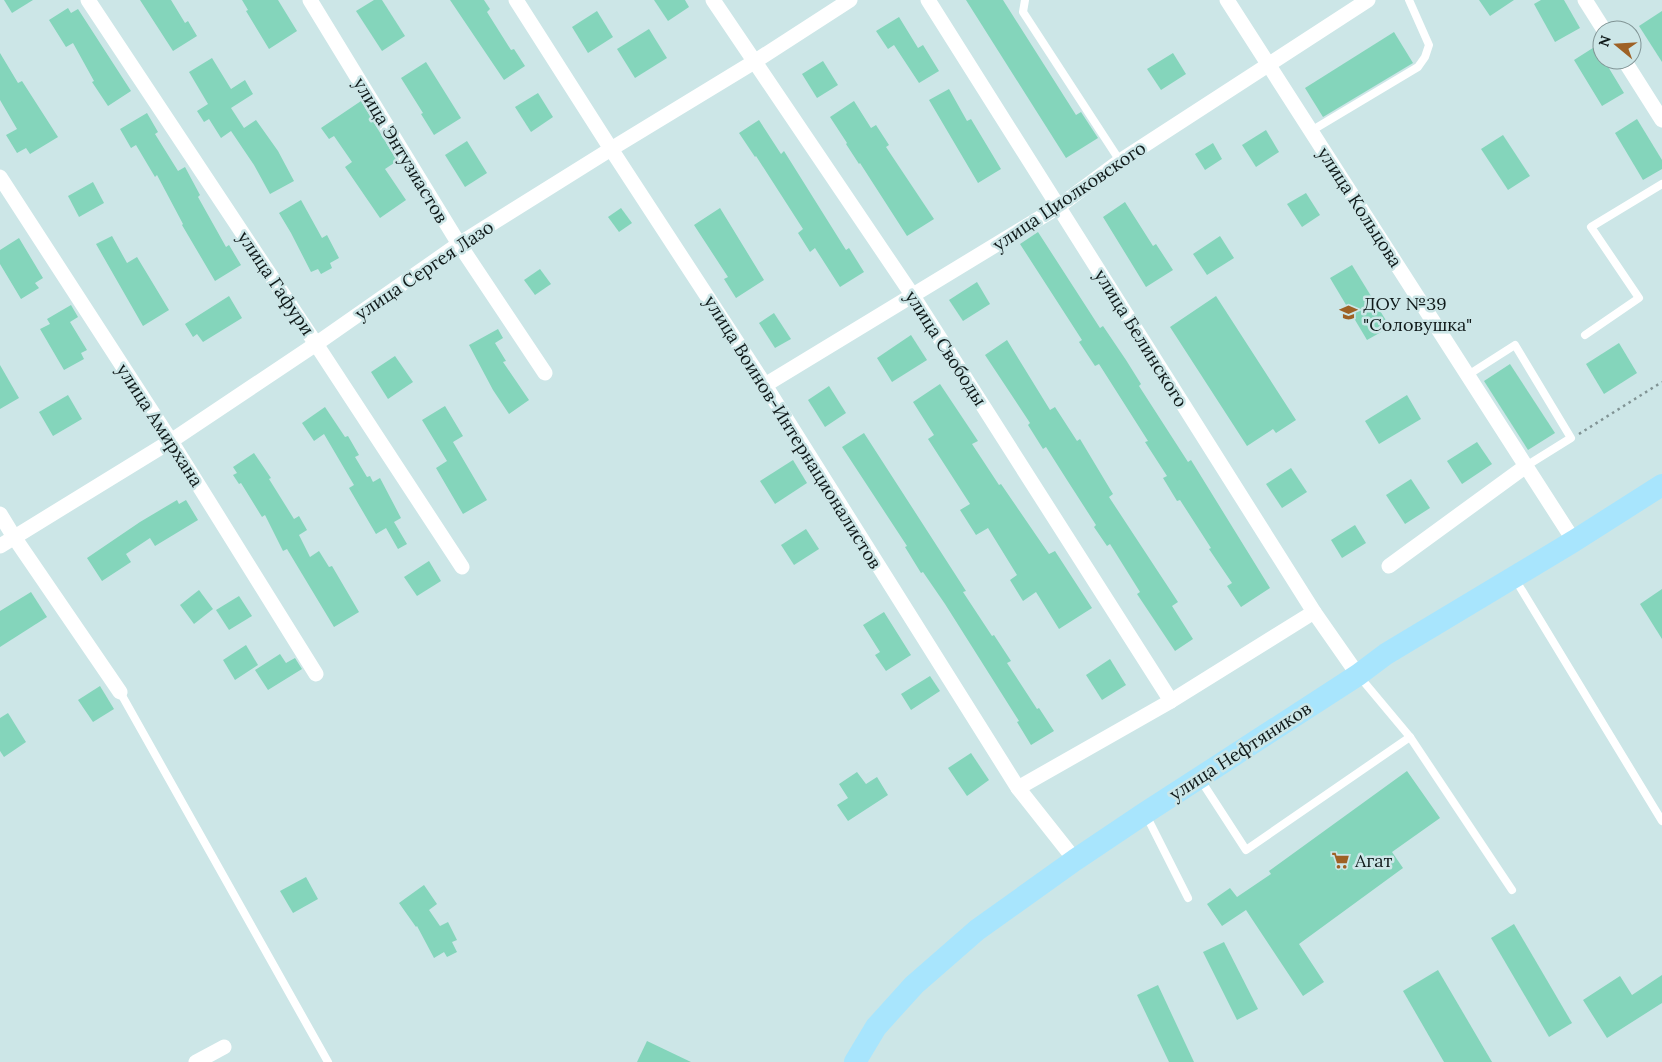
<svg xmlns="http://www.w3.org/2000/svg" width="1662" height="1062" viewBox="0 0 1662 1062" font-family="Lora,serif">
	<rect width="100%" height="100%" fill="#cce6e7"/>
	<g fill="#84d5bb">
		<polygon points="4,0 33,0 12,13"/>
		<polygon points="140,0 171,0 185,23 188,21 197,36 173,51"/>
		<polygon points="242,0 278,0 297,31 269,49 246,11 248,10"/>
		<polygon points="374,0 382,0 405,36 382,51 356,11"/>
		<polygon points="450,0 484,0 490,9 487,12 511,50 514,49 525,66 504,80"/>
		<polygon points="654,0 685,0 689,7 668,21"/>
		<polygon points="966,0 1003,0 1076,115 1081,112 1098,138 1066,158"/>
		<polygon points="1479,0 1514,0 1490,16"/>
		<polygon points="1541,0 1564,0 1580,28 1555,42 1534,4"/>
		<polygon points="68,8 71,13 78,9 131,91 108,106 92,82 94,81 73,43 66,47 49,20"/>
		<polygon points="597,11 613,37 588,53 572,27"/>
		<polygon points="1662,11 1662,62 1639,26"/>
		<polygon points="899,17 918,48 923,45 939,71 919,83 894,45 888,49 876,31"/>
		<polygon points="649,29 667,58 635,78 617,49"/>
		<polygon points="1394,32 1413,63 1323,117 1305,88"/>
		<polygon points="1596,46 1602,56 1602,60 1604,60 1624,93 1602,106 1574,60"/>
		<polygon points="0,53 18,83 22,81 58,137 30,154 26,148 17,153 6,135 17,129 0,100"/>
		<polygon points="1173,53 1186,74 1161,90 1147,69"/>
		<polygon points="212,58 231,89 245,80 253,94 231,108 244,128 256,120 278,151 294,181 270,194 254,165 231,131 221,138 209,119 204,122 197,111 208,104 189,72"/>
		<polygon points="823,61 838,85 817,98 802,74"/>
		<polygon points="426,62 461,118 434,135 421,114 423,113 401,78"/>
		<polygon points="949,89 967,121 971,119 1001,169 978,183 929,100"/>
		<polygon points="538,93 553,117 531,132 515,107"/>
		<polygon points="361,101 397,161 385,169 406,200 380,218 345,167 352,162 334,136 329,139 321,128"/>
		<polygon points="854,101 871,128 876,125 889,145 886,147 934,219 907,236 860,163 859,164 846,144 847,143 830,117"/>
		<polygon points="147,113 158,132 155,134 178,171 185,167 200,195 198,197 226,247 229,245 241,265 215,281 182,225 183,224 157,175 155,177 136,145 131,148 120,129"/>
		<polygon points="1637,119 1662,160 1662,169 1643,180 1615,133"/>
		<polygon points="759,120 781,154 784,151 846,250 849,248 864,272 840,287 815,248 810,252 798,233 803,229 756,156 755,157 739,133"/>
		<polygon points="1266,130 1279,152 1256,167 1242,145"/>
		<polygon points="1503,135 1530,176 1508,190 1481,149"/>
		<polygon points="467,141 487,173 465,187 445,155"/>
		<polygon points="1213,143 1222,159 1205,170 1195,154"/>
		<polygon points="93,182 104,203 79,217 68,196"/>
		<polygon points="1306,193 1320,215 1302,227 1287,204"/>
		<polygon points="301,200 322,238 327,235 339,258 330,263 332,268 321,274 318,269 311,272 291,233 279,213"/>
		<polygon points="1125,202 1153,246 1156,244 1173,270 1146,287 1103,217"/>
		<polygon points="621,208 632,223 619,232 608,217"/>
		<polygon points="720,208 764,280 736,298 724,279 728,277 694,225"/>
		<polygon points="1038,232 1100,328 1103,326 1126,360 1141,384 1139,386 1188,462 1191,460 1270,588 1241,607 1227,586 1232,583 1209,549 1211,548 1180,500 1177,501 1163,478 1167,476 1145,442 1148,441 1099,364 1095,366 1079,342 1082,340 1020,244"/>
		<polygon points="112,236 127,263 137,257 169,310 143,326 96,244"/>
		<polygon points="1220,236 1234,258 1207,275 1193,254"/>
		<polygon points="19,238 43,278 35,283 39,288 21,299 0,264 0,250"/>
		<polygon points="1352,265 1390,327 1367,340 1330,278"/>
		<polygon points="540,269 551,284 535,295 524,280"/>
		<polygon points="977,282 990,304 963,321 949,300"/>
		<polygon points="229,296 242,318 203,342 197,334 193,337 185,324"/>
		<polygon points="1216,296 1296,420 1276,433 1273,429 1247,446 1170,327"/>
		<polygon points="71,305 78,317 70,322 87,350 81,353 84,359 64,370 40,329 50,324 47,319"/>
		<polygon points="774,313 791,339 775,348 759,323"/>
		<polygon points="498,329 503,338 495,343 506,361 503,362 529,400 509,414 493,390 469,345"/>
		<polygon points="911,335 927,360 892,382 877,358"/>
		<polygon points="1007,340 1050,410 1055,407 1077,441 1080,439 1113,494 1109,497 1178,602 1172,606 1193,639 1175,651 1137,594 1140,592 1110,544 1107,546 1094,527 1096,525 1067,480 1046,447 1043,449 1028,425 1030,423 985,355"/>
		<polygon points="1619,343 1637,373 1604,394 1586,364"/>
		<polygon points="395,356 413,382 388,399 371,372"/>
		<polygon points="1510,364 1555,433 1528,450 1484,381"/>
		<polygon points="0,365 19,398 0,409"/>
		<polygon points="940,384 978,441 972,444 999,485 1001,484 1049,554 1055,551 1092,608 1059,629 1036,592 1023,601 1010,580 1017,575 988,528 976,535 960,510 970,504 928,439 934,435 913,402"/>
		<polygon points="829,386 846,413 825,427 808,400"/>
		<polygon points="68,395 82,419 53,436 39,412"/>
		<polygon points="1407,395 1421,419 1379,444 1365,421"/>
		<polygon points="445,406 463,436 453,442 487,500 463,514 436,468 447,461 422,420"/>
		<polygon points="325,407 345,437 348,436 359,455 355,457 367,477 370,476 373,482 380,478 401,518 394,522 407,544 398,549 386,528 376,534 349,488 354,485 324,434 314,441 302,423"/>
		<polygon points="864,433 966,591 963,592 992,636 994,635 1011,661 1007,663 1037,709 1039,708 1054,731 1031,745 1017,722 1019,721 945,604 923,572 921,573 905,547 907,546 842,447"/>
		<polygon points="1477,442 1492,464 1462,484 1447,461"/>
		<polygon points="254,453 271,478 269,479 294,519 299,516 307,530 299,535 310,557 319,551 329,567 332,566 359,612 334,627 287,549 283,551 265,515 262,517 241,483 239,484 233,475 237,473 233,467"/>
		<polygon points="793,460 807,483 775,504 760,481"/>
		<polygon points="1291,468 1307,492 1282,508 1266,484"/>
		<polygon points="1411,479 1430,508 1405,524 1386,495"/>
		<polygon points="177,500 179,504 186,500 198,520 155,546 150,538 126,554 131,562 102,581 87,558 140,522"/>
		<polygon points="1355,525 1366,543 1342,558 1331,540"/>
		<polygon points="806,529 819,549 794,565 781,545"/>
		<polygon points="429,561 441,581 417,596 404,577"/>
		<polygon points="1662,589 1662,639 1640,604"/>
		<polygon points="199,590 213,609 194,624 180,605"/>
		<polygon points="31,592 47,617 0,647 0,611"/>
		<polygon points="239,596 252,616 229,630 216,610"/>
		<polygon points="884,612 911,655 886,671 875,655 880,652 863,625"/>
		<polygon points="246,645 258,665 235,680 223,660"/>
		<polygon points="280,654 286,663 295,658 302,669 268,690 255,670"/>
		<polygon points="1110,659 1126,685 1102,700 1086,675"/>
		<polygon points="930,676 940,691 911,710 901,694"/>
		<polygon points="100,686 114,709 93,722 78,700"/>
		<polygon points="8,713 26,742 4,757 0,751 0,718"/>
		<polygon points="971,753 989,780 967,796 948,768"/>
		<polygon points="1407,771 1440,818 1392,852 1403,868 1299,944 1324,982 1303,996 1246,910 1222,926 1207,904 1230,888 1237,897 1271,874 1269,871"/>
		<polygon points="857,772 866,784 877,777 888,795 848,821 837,805 848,798 839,784"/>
		<polygon points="306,877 318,899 293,913 280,891"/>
		<polygon points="424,885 437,904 429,910 440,926 448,922 457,940 452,942 457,952 447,957 444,952 434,958 417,926 416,927 399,903"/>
		<polygon points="1514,924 1572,1023 1549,1037 1491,938"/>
		<polygon points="1224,942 1258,1009 1237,1020 1203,952"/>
		<polygon points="1438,970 1492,1062 1444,1062 1403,991"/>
		<polygon points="1662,975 1662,1003 1607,1038 1583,1000 1620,976 1632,995"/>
		<polygon points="1158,985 1194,1062 1169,1062 1137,995"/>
		<polygon points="647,1041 691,1062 637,1062"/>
	</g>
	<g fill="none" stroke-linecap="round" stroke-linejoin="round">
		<polyline stroke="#809394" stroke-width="2.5" stroke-dasharray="2.5 4" stroke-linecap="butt" points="1579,434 1662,382"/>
		<g stroke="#fff" stroke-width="8">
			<polyline points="1025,0 1023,12 1120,161"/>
			<polyline points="1311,131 1418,67 1425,57 1429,45 1409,0"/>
			<polyline points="1585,335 1639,298 1591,227 1662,184"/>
			<polyline points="1468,375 1515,345 1571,438 1526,466"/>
			<polyline points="1515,579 1662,821"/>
			<polyline points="1359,676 1410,737 1512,890"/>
			<polyline points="120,692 328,1062"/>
			<polyline points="1200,779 1246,850 1410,737"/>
			<polyline points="1146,815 1188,898"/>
		</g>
		<g stroke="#fff" stroke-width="15">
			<polyline points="88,0 316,344 462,567"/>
			<polyline points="310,0 459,244 545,373"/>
			<polyline points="516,0 611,149 765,385 1018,788 1075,860"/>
			<polyline points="713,0 913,296 1171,701"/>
			<polyline points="928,0 1314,612 1358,675"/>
			<polyline points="1227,0 1574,541"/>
			<polyline points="1585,0 1604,30"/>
			<polyline points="1624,60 1662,120"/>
			<polyline points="0,177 171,441 316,674"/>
			<polyline points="765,385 1058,207 1120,161 1368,0"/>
			<polyline points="0,514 14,537 120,692"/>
			<polyline points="0,546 171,441 316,344 459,244 611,149 754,62 850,0"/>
			<polyline points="1389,566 1526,466"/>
			<polyline points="1018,788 1171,701 1314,612"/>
			<polyline points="196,1062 224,1047"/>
		</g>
		<polyline stroke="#a8e5fd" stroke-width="22" points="855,1062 876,1027 914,985 977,930 1075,860 1145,813 1358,675 1386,654 1574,541 1662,485"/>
	</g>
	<defs>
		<symbol id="school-bare" viewBox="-9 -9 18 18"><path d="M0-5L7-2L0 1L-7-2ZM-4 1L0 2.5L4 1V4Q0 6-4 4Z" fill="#9e6125" stroke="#cce6e7" stroke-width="2.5" paint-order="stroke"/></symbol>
		<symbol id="supermarket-bare" viewBox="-9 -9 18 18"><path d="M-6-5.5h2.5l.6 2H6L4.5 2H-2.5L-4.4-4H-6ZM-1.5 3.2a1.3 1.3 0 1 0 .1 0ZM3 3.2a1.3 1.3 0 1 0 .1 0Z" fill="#9e6125" stroke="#cce6e7" stroke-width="2.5" paint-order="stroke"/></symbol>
	</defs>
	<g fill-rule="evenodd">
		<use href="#school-bare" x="1336" y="300" width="25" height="25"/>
		<use href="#supermarket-bare" x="1328" y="848" width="25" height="25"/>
	</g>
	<g text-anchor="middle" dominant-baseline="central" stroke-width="5" stroke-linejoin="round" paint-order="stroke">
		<g font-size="18" fill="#0f1919" stroke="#cce6e7">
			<text transform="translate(401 150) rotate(59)">улица Энтузиастов</text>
			<text transform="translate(1069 196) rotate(-34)">улица Циолковского</text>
			<text transform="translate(1360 207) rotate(57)">улица Кольцова</text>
			<text transform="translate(424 270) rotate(-34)">улица Сергея Лазо</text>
			<text transform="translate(276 283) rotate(56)">улица Гафури</text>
			<text transform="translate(1141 338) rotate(58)">улица Белинского</text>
			<text transform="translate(946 348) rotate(57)">улица Свободы</text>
			<text transform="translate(160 425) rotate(57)">улица Амирхана</text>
			<text transform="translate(793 432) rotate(58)">улица Воинов-Интернационалистов</text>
			<text transform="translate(1240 751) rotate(-33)">улица Нефтяников</text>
		</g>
		<g font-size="18" fill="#0f1919" stroke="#cce6e7" text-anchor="start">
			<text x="1363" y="303">ДОУ №39<tspan x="1363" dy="21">"Соловушка"</tspan></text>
			<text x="1355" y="860">Агат</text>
		</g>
	</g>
	<g transform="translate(1617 45) rotate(288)"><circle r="24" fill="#cce6e7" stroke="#809495"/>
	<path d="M0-4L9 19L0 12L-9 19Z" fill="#9e6125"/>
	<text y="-8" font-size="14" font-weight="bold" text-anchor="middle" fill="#0f1919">N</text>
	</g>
</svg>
